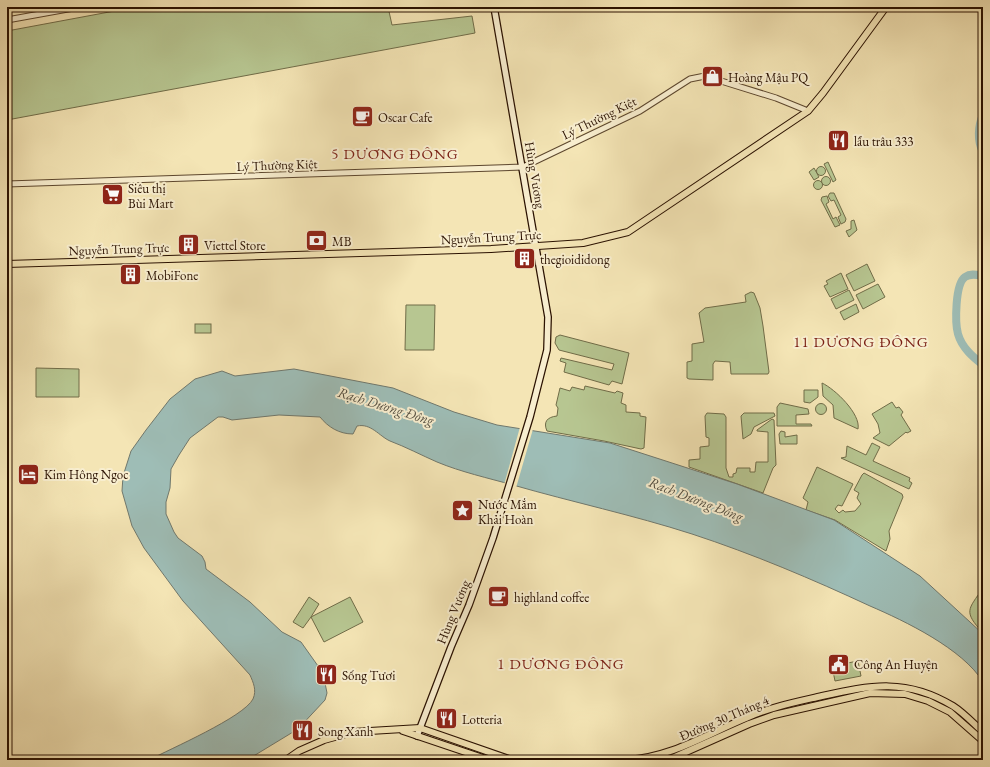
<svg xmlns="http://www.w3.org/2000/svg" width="990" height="767" viewBox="0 0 990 767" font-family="'EB Garamond',serif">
	<rect width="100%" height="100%" fill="#f4e5b5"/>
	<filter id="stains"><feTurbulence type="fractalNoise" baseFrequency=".005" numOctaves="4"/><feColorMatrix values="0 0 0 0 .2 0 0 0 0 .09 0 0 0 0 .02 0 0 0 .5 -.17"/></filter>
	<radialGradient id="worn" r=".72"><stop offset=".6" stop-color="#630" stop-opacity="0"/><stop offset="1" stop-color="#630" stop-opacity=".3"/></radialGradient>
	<g fill="#b7c691" stroke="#706c48">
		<polygon points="136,7 388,7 392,25 472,16 475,33 7,120 7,31"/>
		<polygon points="828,162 836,180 833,182 824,164"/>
		<circle cx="821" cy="171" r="4.5"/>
		<polygon points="814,168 819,177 814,180 809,172"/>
		<circle cx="826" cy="181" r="4.5"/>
		<circle cx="818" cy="185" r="4.5"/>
		<polygon points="830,193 834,193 846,219 845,222 841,224 838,217 841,215 834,200 831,201 828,196"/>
		<polygon points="827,196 829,202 826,204 833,219 836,217 840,225 835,227 821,200 822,197"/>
		<polygon points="854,220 857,230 849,237 846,231 851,229 851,221"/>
		<polygon points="867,264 875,281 854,291 846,275"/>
		<polygon points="841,273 848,289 830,297 824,286 828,284 826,281"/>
		<polygon points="878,284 885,297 863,309 856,295"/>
		<polygon points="849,290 854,300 836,309 831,299"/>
		<polygon points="751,292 754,293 760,308 763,326 769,372 768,374 731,374 730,362 715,361 713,364 713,380 689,379 687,378 687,362 692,361 692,344 704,342 699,313 705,308 746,302 745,295"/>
		<polygon points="856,304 859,312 844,320 840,312"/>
		<polygon points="406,305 435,305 434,350 405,350"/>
		<rect x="195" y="324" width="16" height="9"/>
		<polygon points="560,335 629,353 622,384 612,381 609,385 564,372 566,363 560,361 561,358 612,370 614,364 559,350 555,343 556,337"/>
		<polygon points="36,368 79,369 79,397 36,397"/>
		<path d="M822 383C835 389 861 414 858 429L834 418 833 405 823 396Z"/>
		<path d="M585 386 615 393 617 391 623 393 621 403 626 405V412L640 413V416L646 417 644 448 641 449 604 441 547 431C543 422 547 417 557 416L558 408 556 405 560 388 570 391 572 387 584 390Z"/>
		<polygon points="804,390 818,390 818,397 810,403 804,402"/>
		<polygon points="892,402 896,408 899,407 903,412 901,415 911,431 907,433 906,432 889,446 873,438 880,433 878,424 872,414"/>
		<polygon points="780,403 808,409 809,414 796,415 796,424 811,424 812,426 777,426 777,407"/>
		<circle cx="821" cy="409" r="5.5"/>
		<polygon points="707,413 724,414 726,417 726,468 729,477 733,477 733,474 736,473 737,468 750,468 750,472 755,472 756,462 768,462 768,432 757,431 757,430 772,419 774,420 776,465 773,468 763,493 689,467 689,460 700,459 700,447 709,446 709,438 706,437 705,416"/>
		<polygon points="744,413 774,413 775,416 754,427 751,434 743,439 741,416"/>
		<polygon points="781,431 785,432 785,437 797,435 797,444 780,444 779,434"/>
		<polygon points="872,443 880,447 873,461 910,478 909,481 912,483 909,489 841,458 846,457 847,446 866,455"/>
		<polygon points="817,467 853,484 842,506 838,505 835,509 839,513 843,510 845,512 855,511 861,504 857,498 859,493 854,490 862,475 864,473 902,494 903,497 889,531 890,539 886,551 835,520 806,510 808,502 803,498"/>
		<path d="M983 588V633C963 611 968 610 983 588Z"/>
		<polygon points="309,597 319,604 311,617 350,597 363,622 324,642 311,617 303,628 293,622"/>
		<polygon points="858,661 861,676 835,681 832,666"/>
	</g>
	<path fill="#9ebdb6" stroke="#70786d" d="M294 369 393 388 454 412 497 425 610 443 737 484 834 520 920 576 983 634V682C963 649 905 621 870 606 812 579 753 554 692 534 633 515 572 502 513 485 488 478 461 472 437 462 421 455 406 447 390 441 379 436 371 423 357 426L353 434C339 434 328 427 320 417L279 415 232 420 223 417H218L190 438 179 455 171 469 170 488 166 502V514L174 532 178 538 202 556 205 562 206 569 250 602 282 632 301 642 323 673 327 693 325 700 298 729 247 760H149C170 749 244 717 253 699 257 690 253 682 250 675L183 601 144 548 132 526 122 491 123 476 131 451 146 430 170 399 195 379 222 371 235 376Z"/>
	<polygon fill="#f4e5b5" points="520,427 533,429 516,488 504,485"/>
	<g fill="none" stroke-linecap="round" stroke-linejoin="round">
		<g stroke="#9ebdb6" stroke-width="8">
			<path d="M983 115C978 126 977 141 983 152"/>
			<path d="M983 276C977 275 971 273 965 277 955 284 955 323 958 334 962 348 973 357 983 365"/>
		</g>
		<defs>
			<g id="tertiary">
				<polyline points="7,20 79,7"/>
				<polyline points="7,184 523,167 640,111 690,79 705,76 776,98 808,111"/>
			</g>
			<polyline id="secondary" points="417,736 451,647 469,605 493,538 530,417 547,350 548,317 494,7"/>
			<g id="primary">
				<polyline points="7,264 491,249 583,243 628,232 808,111 823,93 886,7"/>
				<polyline points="403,731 489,760"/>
				<polyline points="286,760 299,751 324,740 353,732 420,728 512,760"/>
				<path d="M627 760C672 757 705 735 746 718 770 707 796 702 822 696 871 685 907 678 953 706 964 713 974 724 983 732"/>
				<polyline points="668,760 749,724 774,715 870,693 905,694 928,701 950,712 983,741"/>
			</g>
		</defs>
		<use href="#tertiary" stroke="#5c462d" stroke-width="7"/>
		<use href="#secondary" stroke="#2a1100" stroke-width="8"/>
		<use href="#primary" stroke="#2a1100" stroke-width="8"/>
		<use href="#tertiary" stroke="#f8eecf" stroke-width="5"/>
		<use href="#secondary" stroke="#f8eecf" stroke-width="5.5"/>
		<use href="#primary" stroke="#f4e5b5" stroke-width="6"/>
	</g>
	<defs>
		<symbol id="shop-square" viewBox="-11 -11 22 22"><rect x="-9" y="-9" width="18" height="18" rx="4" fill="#8f2418" stroke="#f8eecf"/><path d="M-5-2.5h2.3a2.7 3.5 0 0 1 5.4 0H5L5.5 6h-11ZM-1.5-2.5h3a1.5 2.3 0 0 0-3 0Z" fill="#fff"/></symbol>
		<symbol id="cafe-square" viewBox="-11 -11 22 22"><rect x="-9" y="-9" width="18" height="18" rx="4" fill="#8f2418" stroke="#f8eecf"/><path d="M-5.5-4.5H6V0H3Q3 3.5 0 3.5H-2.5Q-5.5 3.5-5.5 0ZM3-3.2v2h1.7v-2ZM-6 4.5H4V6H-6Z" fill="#fff"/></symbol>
		<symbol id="restaurant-square" viewBox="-11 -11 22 22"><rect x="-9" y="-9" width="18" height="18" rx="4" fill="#8f2418" stroke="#f8eecf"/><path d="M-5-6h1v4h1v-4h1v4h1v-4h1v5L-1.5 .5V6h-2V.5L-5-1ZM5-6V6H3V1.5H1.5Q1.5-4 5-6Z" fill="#fff"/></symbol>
		<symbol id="supermarket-square" viewBox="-11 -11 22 22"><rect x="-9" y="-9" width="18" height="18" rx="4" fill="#8f2418" stroke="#f8eecf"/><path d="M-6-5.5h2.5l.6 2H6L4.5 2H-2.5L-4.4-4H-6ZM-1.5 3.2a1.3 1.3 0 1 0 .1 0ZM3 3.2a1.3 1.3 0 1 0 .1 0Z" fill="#fff"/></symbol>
		<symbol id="bank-square" viewBox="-11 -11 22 22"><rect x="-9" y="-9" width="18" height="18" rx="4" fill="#8f2418" stroke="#f8eecf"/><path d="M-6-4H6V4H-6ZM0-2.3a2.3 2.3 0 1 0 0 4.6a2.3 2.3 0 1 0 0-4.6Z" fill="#fff"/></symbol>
		<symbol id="building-square" viewBox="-11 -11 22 22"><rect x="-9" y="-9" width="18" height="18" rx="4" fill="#8f2418" stroke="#f8eecf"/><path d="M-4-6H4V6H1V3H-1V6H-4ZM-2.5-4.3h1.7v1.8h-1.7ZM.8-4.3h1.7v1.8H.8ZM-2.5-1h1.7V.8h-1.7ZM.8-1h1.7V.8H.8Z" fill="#fff"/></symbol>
		<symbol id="hotel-square" viewBox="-11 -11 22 22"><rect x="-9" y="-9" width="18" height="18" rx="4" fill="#8f2418" stroke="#f8eecf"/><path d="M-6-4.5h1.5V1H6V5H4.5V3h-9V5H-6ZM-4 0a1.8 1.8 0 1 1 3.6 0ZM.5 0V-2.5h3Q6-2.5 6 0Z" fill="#fff"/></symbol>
		<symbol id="sight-square" viewBox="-11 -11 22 22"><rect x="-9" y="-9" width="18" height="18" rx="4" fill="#8f2418" stroke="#f8eecf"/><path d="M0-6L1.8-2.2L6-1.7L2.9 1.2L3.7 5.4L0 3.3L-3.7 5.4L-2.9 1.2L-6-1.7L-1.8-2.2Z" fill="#fff"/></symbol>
		<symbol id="civic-square" viewBox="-11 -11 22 22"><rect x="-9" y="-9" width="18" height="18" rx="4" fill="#8f2418" stroke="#f8eecf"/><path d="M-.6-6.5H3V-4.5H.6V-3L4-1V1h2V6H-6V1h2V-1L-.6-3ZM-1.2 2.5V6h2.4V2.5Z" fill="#fff"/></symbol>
	</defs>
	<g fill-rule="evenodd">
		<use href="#shop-square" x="700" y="64" width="25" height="25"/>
		<use href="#cafe-square" x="350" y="104" width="25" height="25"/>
		<use href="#restaurant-square" x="826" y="128" width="25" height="25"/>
		<use href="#supermarket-square" x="100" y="182" width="25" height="25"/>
		<use href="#bank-square" x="304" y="228" width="25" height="25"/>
		<use href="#building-square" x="176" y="232" width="25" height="25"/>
		<use href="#building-square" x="512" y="246" width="25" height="25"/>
		<use href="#building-square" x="118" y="262" width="25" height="25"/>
		<use href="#hotel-square" x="16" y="462" width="25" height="25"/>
		<use href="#sight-square" x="450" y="498" width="25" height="25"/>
		<use href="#cafe-square" x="486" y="584" width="25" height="25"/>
		<use href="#civic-square" x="826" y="652" width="25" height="25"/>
		<use href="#restaurant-square" x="314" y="662" width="25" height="25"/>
		<use href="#restaurant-square" x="434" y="706" width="25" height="25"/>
		<use href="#restaurant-square" x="290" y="718" width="25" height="25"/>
	</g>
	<g text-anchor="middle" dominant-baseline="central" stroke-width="4" stroke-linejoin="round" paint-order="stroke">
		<g font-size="13" fill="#2a1100" stroke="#f8eecf" text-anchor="start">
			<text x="728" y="77">Hoàng Mậu PQ</text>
			<text x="378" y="117">Oscar Cafe</text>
			<text x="854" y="141">lẩu trâu 333</text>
			<text x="128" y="188">Siêu thị<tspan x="128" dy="15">Bùi Mart</tspan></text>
			<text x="332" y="241">MB</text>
			<text x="204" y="245">Viettel Store</text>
			<text x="540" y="259">thegioididong</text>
			<text x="146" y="275">MobiFone</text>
			<text x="44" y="474">Kim Hông Ngoc</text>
			<text x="478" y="504">Nước Mắm<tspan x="478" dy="15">Khải Hoàn</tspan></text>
			<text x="514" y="597">highland coffee</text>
			<text x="854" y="664">Công An Huyện</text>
			<text x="342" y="675">Sống Tươi</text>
			<text x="462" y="719">Lotteria</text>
			<text x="318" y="731">Song Xanh</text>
		</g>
		<g font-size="13" fill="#2a1100" stroke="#f8eecf">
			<text transform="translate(599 118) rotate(-26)">Lý Thường Kiệt</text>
			<text transform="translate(277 165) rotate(-2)">Lý Thường Kiệt</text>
			<text transform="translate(535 175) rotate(80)">Hùng Vương</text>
			<text transform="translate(491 237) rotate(-3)">Nguyễn Trung Trực</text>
			<text transform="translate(119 249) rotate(-2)">Nguyễn Trung Trực</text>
			<text transform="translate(453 612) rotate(-68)">Hùng Vương</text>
			<text transform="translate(724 718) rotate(-23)">Đường 30 Tháng 4</text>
		</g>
		<g font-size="14" font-style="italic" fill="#534d40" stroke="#f8eecf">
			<text transform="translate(386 406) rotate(17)">Rạch Dương Đông</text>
			<text transform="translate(696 499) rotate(21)">Rạch Dương Đông</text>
		</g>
		<g font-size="15" letter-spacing="1" fill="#7a1f14" stroke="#f8eecf">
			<text x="395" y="153">5 DƯƠNG ĐÔNG</text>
			<text x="861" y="341">11 DƯƠNG ĐÔNG</text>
			<text x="561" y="663">1 DƯƠNG ĐÔNG</text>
		</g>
	</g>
	<rect width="990" height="767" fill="none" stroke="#f4e5b5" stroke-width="24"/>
	<rect x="8" y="8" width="974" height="751" fill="none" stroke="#2a1100" stroke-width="2"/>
	<rect x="12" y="12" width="966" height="743" fill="none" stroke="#2a1100"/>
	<rect width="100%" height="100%" filter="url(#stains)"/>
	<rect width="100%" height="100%" fill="url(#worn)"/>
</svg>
